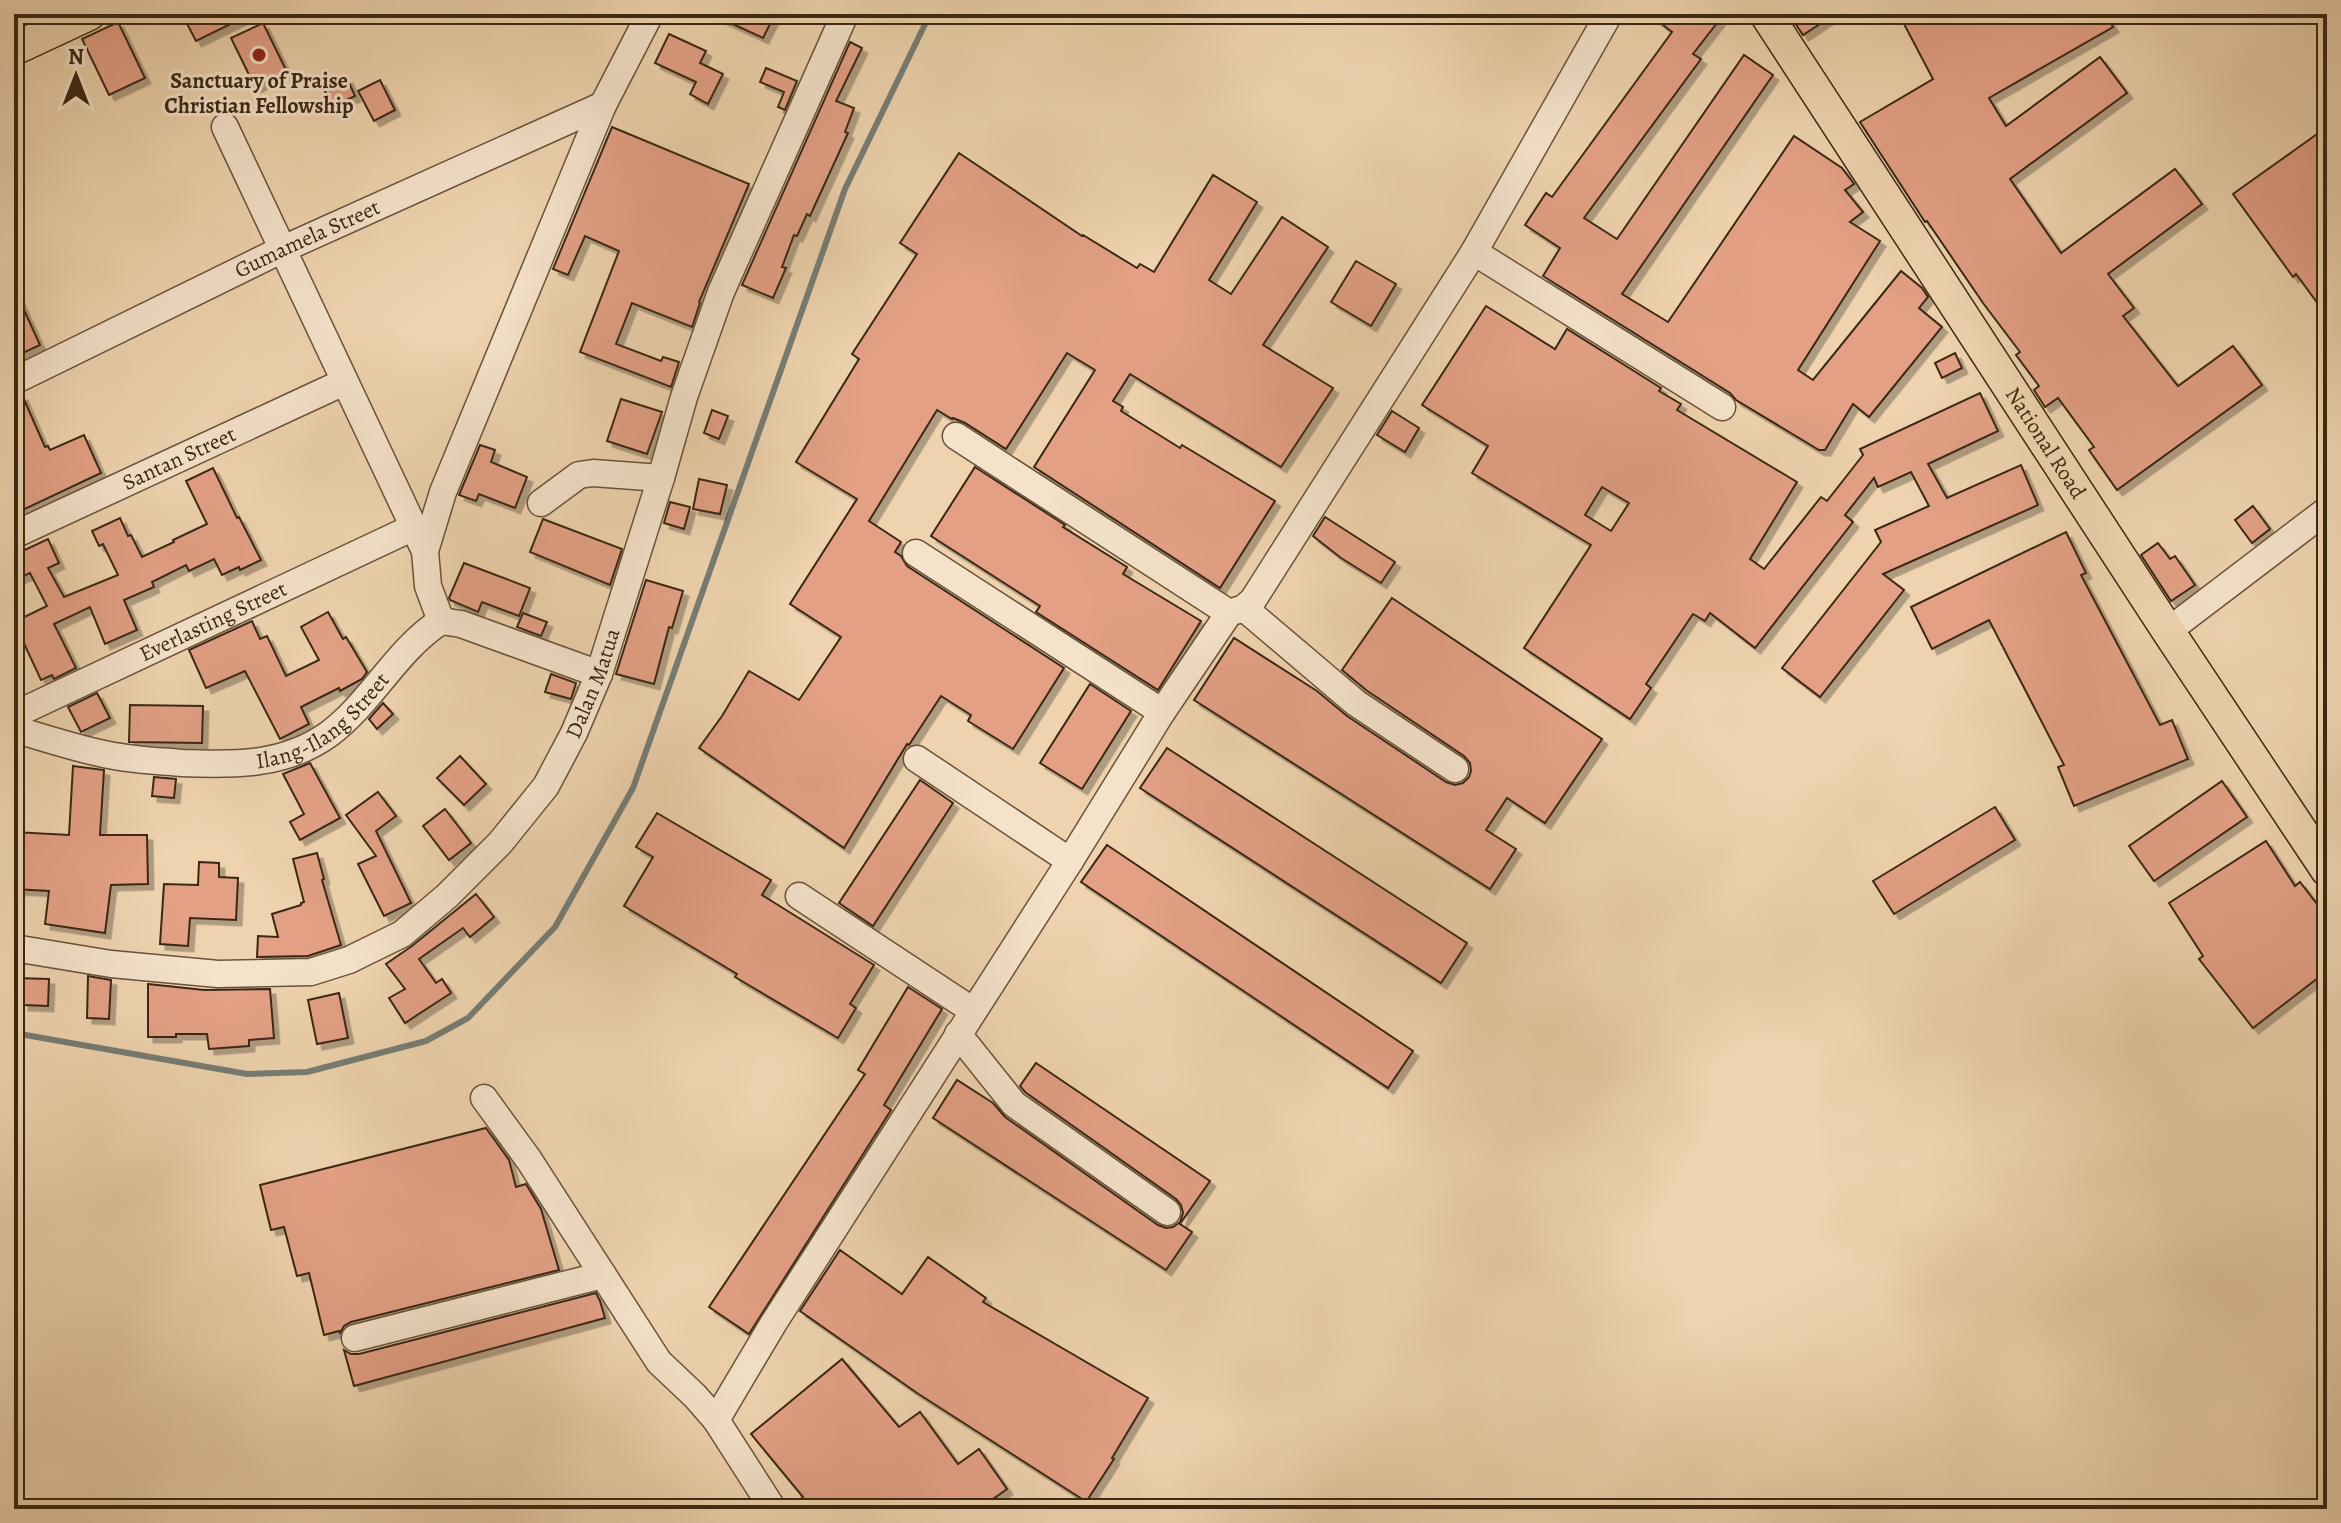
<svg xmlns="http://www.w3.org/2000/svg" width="2341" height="1523" viewBox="0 0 2341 1523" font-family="Alegreya,serif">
	<defs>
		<filter id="shadow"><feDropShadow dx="5.5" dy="5.5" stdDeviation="0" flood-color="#0004"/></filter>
	</defs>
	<rect width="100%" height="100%" fill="#eed3ae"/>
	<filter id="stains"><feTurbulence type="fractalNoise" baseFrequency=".0025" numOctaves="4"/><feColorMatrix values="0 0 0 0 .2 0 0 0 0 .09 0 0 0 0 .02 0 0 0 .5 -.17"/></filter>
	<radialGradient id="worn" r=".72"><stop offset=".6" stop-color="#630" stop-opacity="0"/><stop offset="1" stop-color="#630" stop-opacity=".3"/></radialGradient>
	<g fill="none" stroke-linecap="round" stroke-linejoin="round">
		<polyline stroke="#767d75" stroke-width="6" points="14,1033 247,1074 307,1072 426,1041 468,1018 555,927 633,788 845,189 930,14"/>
	</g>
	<g fill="#e3a085" stroke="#3b2814" stroke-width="2" fill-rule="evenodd" filter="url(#shadow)">
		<polygon points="182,14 251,14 196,41"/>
		<polygon points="711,14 775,14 763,38"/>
		<polygon points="1649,14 1724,14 1693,54 1701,59 1584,218 1617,239 1744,55 1773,75 1622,294 1668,322 1794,136 1842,168 1854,184 1845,190 1863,212 1850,222 1880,241 1798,370 1813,380 1901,271 1922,288 1928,297 1919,308 1942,327 1869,417 1853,404 1825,450 1819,450 1736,400 1730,393 1543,276 1560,248 1525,225 1546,193 1552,197 1672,32"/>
		<polygon points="1789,14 1835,14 1803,35"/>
		<polygon points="1923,14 2106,14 2113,27 1989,98 2006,126 2100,57 2127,93 2010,179 2061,253 2175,169 2202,204 2108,274 2134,308 2123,316 2178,386 2233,346 2262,385 2117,490 2089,450 2094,447 2058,398 2045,407 2034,390 2039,386 2016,355 2020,352 1983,303 1927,221 1925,222 1860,122 1933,79 1904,24"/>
		<polygon points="118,22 145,78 109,95 82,39"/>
		<polygon points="263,23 287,72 255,87 231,38"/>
		<polygon points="669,34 706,51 700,63 723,74 708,104 690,94 696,82 655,63"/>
		<polygon points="850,42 862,48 836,101 854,108 845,132 848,133 810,216 807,214 797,236 794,235 782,267 786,268 773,298 742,285"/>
		<polygon points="766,68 797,81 785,110 778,107 784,92 760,82"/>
		<polygon points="347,78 355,96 332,107 324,89"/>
		<polygon points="380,80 395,110 374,121 358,91"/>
		<polygon points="612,127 749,184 699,302 700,303 692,327 632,303 616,344 661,361 663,357 679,362 671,387 580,352 619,251 585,236 568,275 553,269"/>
		<polygon points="2327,127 2327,316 2296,274 2293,277 2233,194"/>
		<polygon points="959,153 1082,236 1083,235 1137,268 1140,264 1154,272 1213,175 1257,202 1209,280 1231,294 1282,217 1328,247 1263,345 1333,388 1281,467 1130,374 1113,401 1123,407 1121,411 1180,448 1182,445 1275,501 1220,588 1034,467 1095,370 1067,353 1006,449 965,423 953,418 952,419 937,410 869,521 901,542 895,552 901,556 907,566 1064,668 1013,749 968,721 971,715 941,696 909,745 907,744 844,848 699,748 722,716 749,671 799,700 841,637 790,604 857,499 796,462 859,359 852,354 917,254 900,243"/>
		<polygon points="1356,261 1396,284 1371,326 1331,302"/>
		<polygon points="14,288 40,345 14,357"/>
		<path d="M1486 306 1555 349 1567 329 1661 388 1659 391 1681 404 1677 410 1797 482 1750 559 1764 569 1821 497 1827 501 1863 455 1860 449 1980 393 1998 431 1928 464 1947 498 2021 465 2038 505 1883 574 1904 590 1820 697 1782 668 1881 542 1875 530 1929 506 1911 472 1878 487 1874 478 1845 515 1853 522 1755 648 1710 613 1705 621 1693 614 1646 684 1651 688 1630 719 1524 648 1591 545 1472 473 1488 446 1422 405ZM1602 487 1629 503 1611 531 1585 515Z"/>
		<polygon points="1955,353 1962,368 1942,378 1935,363"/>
		<polygon points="22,395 45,447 48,446 50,450 84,435 101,473 14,514 14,465 19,462 14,451 14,397"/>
		<polygon points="621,399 662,412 647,454 607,441"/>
		<polygon points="712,410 728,416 719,439 704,433"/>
		<polygon points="1392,411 1419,428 1405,452 1377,435"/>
		<polygon points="480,445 495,450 491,462 527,477 515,508 479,494 476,501 459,495"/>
		<polygon points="975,467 1065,525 1063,527 1127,567 1123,574 1201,621 1158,690 1036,612 1040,606 931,536"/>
		<polygon points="213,468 237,518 239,517 261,560 240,570 239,567 222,575 214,559 189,571 186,565 152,582 154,587 124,600 137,630 105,644 90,607 54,624 76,668 54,679 52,675 41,680 14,622 47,606 30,573 14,580 14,555 48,539 59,563 48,568 64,597 118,575 103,544 99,546 92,531 120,518 128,536 131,535 142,557 174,542 173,540 207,524 186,481"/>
		<polygon points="699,479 727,485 720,514 693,509"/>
		<polygon points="670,502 690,507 684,529 664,523"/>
		<polygon points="2253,506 2270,529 2252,543 2235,520"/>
		<polygon points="1325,517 1395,562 1381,583 1341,558 1313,536"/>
		<polygon points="543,519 622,549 610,585 530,552"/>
		<polygon points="2066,532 2086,573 2081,575 2160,725 2172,720 2188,759 2074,806 2058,767 2064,765 1989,620 1932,649 1911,607"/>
		<polygon points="2158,543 2170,559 2175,556 2195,585 2171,601 2141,555"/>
		<polygon points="464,563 530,588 519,616 482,602 478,612 450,600 449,598"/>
		<polygon points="646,580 683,591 672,628 669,627 654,684 616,674"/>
		<polygon points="1392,598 1602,739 1545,823 1507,798 1486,830 1516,849 1490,889 1194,700 1234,638 1317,691 1347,716 1446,782 1455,785 1463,783 1469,777 1471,771 1470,763 1464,756 1366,690 1342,670"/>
		<polygon points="328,612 343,639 346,637 367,672 362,679 340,691 339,688 301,707 309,724 280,739 245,671 206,688 189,650 252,621 260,639 267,636 286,676 319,660 301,627"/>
		<polygon points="523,613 547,622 541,636 517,627"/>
		<polygon points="551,674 576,683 571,699 545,692"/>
		<polygon points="1090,684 1131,711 1082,789 1040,763"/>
		<polygon points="97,693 110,718 81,732 68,707"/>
		<polygon points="383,703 393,714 377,729 369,719"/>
		<polygon points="130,705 203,706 202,743 129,742"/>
		<polygon points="1167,748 1467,943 1441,983 1140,788"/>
		<polygon points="460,756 486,784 464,805 437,778"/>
		<polygon points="310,763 340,818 300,840 290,822 304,814 283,774"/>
		<polygon points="73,766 104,770 100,835 147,835 148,884 111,885 105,933 45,924 49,891 14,889 14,832 69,835"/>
		<polygon points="154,777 176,779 174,798 152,796"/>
		<polygon points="920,780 953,803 873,926 839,903"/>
		<polygon points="2222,781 2247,817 2154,881 2129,846"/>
		<polygon points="378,792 396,816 376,831 411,903 384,916 358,864 376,856 346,815"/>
		<polygon points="1995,807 2015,840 1894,914 1873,881"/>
		<polygon points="445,809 471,843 449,860 423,826"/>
		<polygon points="657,813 771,880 762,895 874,965 850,1004 856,1008 838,1038 735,977 737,974 624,906 653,857 636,847"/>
		<polygon points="2266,841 2295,886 2300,882 2327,917 2327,971 2253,1028 2199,959 2203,956 2169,903"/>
		<polygon points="1107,845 1413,1051 1388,1088 1081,882"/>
		<polygon points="317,853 324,879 322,880 341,945 308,956 257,957 258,936 278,937 272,914 301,905 301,903 304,902 293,859"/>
		<polygon points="199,862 219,863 219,877 238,878 236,920 190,918 188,946 160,944 164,884 198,885"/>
		<polygon points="476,894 494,917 470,937 463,928 419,959 436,983 442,979 451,993 405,1023 389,998 405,989 386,964 412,946"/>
		<polygon points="88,976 111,980 109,1019 87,1018"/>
		<polygon points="14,978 49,979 48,1006 23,1005 23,996 14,996"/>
		<polygon points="148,984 204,990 270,989 274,1038 249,1040 249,1046 209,1049 207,1034 176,1034 176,1037 148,1037"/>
		<polygon points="908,987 942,1009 884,1105 891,1110 749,1334 709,1307 865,1074 858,1070"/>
		<polygon points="339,993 348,1038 317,1044 308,1000"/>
		<polygon points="1036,1063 1210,1181 1180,1224 1192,1232 1166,1270 933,1118 957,1080 993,1103 1005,1117 1158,1225 1166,1228 1173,1227 1180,1222 1183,1213 1181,1205 1176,1199 1025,1092 1020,1086"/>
		<polygon points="486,1128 509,1160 516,1187 526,1184 541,1209 559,1270 351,1322 344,1326 340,1333 339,1331 324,1335 309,1273 297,1276 284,1227 271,1230 260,1185"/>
		<polygon points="840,1250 902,1294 928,1257 986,1298 983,1302 1148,1398 1112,1458 1114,1459 1088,1499 1082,1499 917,1393 800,1311"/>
		<polygon points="596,1293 600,1301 605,1318 354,1386 344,1350 351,1354 359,1354"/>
		<polygon points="842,1359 899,1427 920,1412 958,1464 979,1449 1007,1489 979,1509 789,1509 803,1497 751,1434"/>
	</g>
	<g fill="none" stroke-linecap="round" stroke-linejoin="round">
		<defs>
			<g id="minor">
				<polyline points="225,127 425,551"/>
				<polyline points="1474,252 1722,407"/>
				<path id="s1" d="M14 381 283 249 603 105"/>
				<polyline points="956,436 1229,613"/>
				<polyline points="541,503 579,475 593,473 661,478"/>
				<path id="s2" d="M14 535 344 382"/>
				<polyline points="916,553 1162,712"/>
				<polyline points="1244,608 1356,703 1455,769"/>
				<polyline points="441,621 428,586 425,551 443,492 603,105 650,14"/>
				<polyline points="2168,631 2327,510"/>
				<path id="s3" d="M14 715 414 527"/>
				<path id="s4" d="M14 729C45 738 77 749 109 755 133 760 158 761 182 763 234 765 285 766 329 734 372 702 396 650 441 621L461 624 599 674"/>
				<polyline points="917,759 1070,861"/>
				<polyline points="799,896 972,1010"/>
				<path id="s5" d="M14 948 111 964 218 974 311 972 349 960 402 934 447 896 500 843 546 786 574 733 599 674 661 478 684 397 721 292 845 14"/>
				<polyline points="958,1034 1014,1104 1167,1212"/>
				<polyline points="484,1098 529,1160 659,1362 695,1396 716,1420 773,1509"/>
				<polyline points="355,1338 603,1275"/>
				<polyline points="716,1420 773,1324 1070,861 1162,712 1229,613 1244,608 1253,600 1474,252 1609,14"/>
			</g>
			<g id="major">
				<path id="s6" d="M1766 14 2168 631 2327 870"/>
				<polyline points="14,49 89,14"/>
			</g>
		</defs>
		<use href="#minor" stroke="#68533a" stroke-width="29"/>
		<use href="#major" stroke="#3b2814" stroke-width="35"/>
		<use href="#minor" stroke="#f4e2ca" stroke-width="26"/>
		<use href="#major" stroke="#eed3ae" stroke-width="32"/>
	</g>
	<circle fill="#8f2418" stroke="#f4e2ca" stroke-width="3" cx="259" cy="55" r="8"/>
	<g text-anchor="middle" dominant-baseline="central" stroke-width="6" stroke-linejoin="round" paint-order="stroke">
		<g font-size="22" font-weight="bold" fill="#3b2814" stroke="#f4e2ca">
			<text x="259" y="81">Sanctuary of Praise<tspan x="259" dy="25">Christian Fellowship</tspan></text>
		</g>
		<g font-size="22" fill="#3b2814" stroke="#f4e2ca">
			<text stroke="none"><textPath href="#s1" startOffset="326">Gumamela Street</textPath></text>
			<text stroke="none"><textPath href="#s6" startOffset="512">National Road</textPath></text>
			<text stroke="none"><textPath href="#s2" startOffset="182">Santan Street</textPath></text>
			<text stroke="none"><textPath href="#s3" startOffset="220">Everlasting Street</textPath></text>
			<text stroke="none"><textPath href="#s5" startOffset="718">Dalan Matua</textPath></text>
			<text stroke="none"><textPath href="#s4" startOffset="326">Ilang-Ilang Street</textPath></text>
		</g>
	</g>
	<rect width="2341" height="1523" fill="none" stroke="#eed3ae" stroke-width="48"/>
	<rect x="16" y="16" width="2309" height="1491" fill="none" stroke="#3b2814" stroke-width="4"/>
	<rect x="24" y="24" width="2293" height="1475" fill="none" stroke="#3b2814" stroke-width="2"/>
	<g transform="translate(76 76)" stroke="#f4e2ca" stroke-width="6" paint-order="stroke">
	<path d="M0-6L14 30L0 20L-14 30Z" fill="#3b2814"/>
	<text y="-12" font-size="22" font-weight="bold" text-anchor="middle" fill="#3b2814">N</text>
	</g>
	<rect width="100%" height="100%" filter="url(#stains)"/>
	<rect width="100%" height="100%" fill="url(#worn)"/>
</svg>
